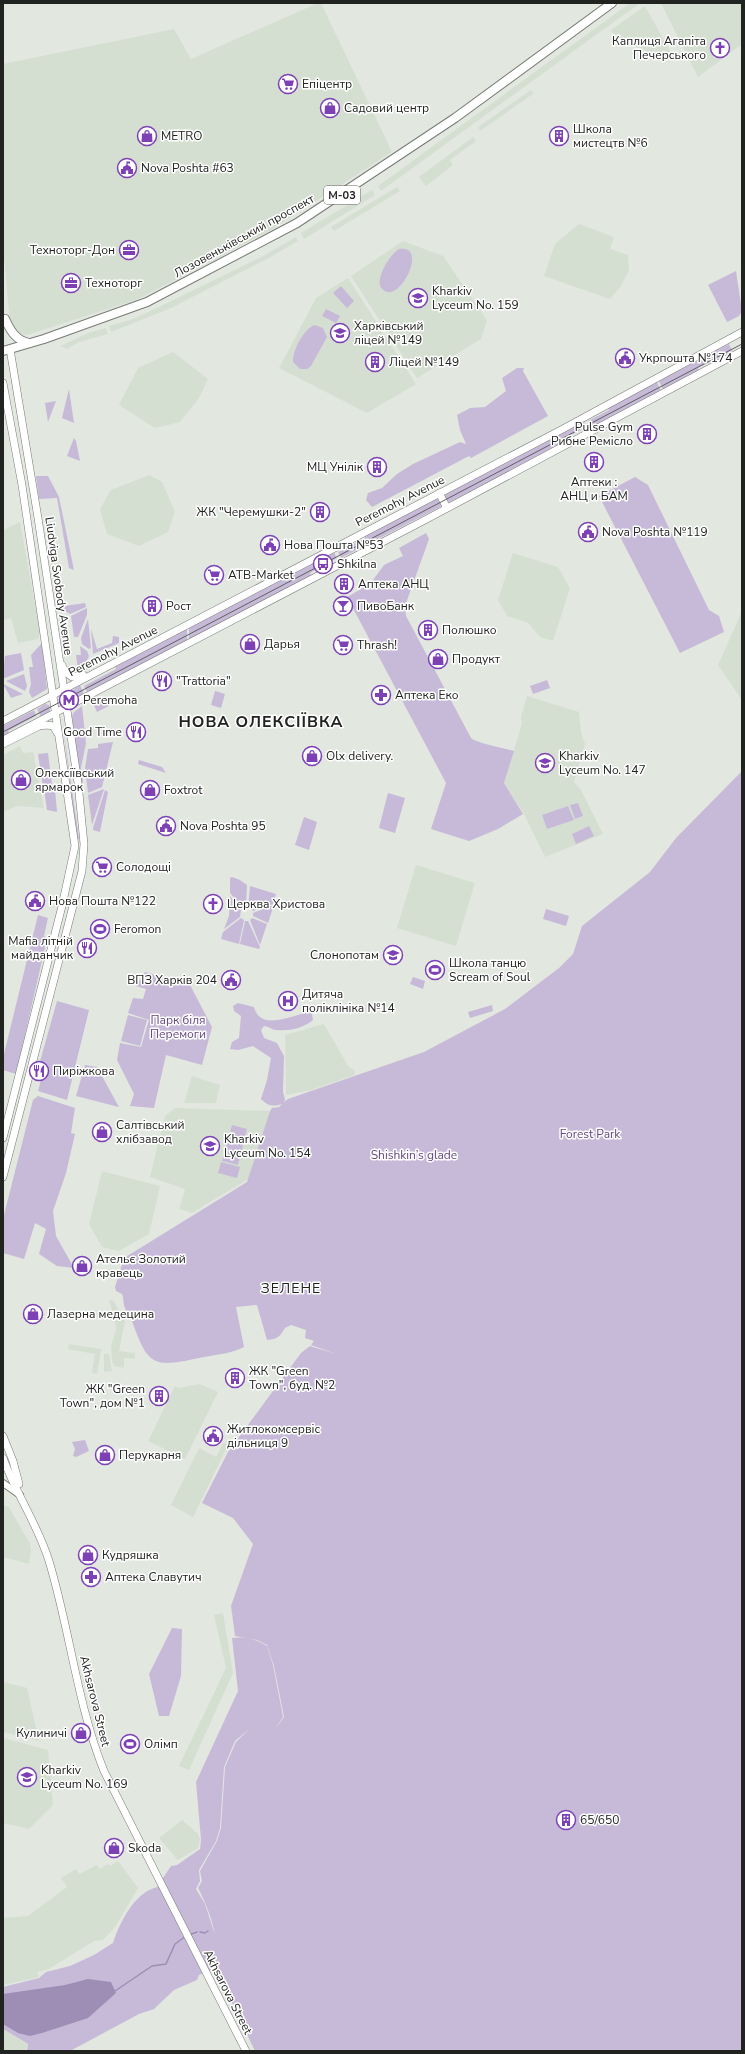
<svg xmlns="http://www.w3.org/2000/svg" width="745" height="2054" viewBox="0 0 745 2054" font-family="'Nunito Sans',sans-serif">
	<rect width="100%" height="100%" fill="#e2e7e0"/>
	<g fill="#d5dfd1">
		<polygon points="318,3 321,3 392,152 271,230 136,300 27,335 16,333 10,323 3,245 3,64 174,29 191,59"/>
		<polygon points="630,3 640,3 381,191 378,186"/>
		<polygon points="661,3 742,3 742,44 698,77"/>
		<polygon points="645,6 673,57 668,60 618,39 611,30"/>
		<polygon points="531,90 534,93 480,131 478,127"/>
		<polygon points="473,137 476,141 450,160 453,165 426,186 419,177"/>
		<polygon points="397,187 400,191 334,231 331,227"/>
		<polygon points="372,190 375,195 304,239 301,233"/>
		<polygon points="579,224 614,237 610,249 628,255 629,270 621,286 610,299 544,276 555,244"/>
		<polygon points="296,237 298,241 267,259 171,308 111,332 109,326 130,320 157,308 265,255"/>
		<polygon points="403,241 443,256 487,320 481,339 417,378 351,276"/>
		<polygon points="348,278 416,384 367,413 279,368 316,298"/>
		<polygon points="106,328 108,334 79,342 67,349 61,346 88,333"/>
		<polygon points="173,352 208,379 199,398 180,422 155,428 119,405 138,368"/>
		<polygon points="149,475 162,482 175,512 168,532 139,546 107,534 100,509 111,490"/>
		<polygon points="20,522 40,632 38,639 18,643 11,618 3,620 3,530"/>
		<polygon points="513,553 558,567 570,588 553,641 540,637 528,623 507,616 498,600"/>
		<polygon points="742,611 742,700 718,665"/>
		<polygon points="527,696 579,712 581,732 585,744 574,782 581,790 603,834 545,857 524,814 504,783 522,723 521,717"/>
		<polygon points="20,746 23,753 33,752 44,808 17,806 3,812 3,755"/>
		<polygon points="416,865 475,883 456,946 397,928"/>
		<polygon points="324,1024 348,1066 354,1070 355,1075 311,1090 286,1095 285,1035"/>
		<polygon points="192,1076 220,1085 216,1103 184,1103"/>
		<polygon points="175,1108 270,1111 255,1175 192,1213 179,1209 185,1189 150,1177 165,1116"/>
		<polygon points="102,1171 160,1186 149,1234 119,1251 102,1247 89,1224"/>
		<polygon points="109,1300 113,1300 125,1321 119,1351 135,1353 135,1359 124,1358 124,1368 114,1366 112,1361 111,1346 116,1330 115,1319"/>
		<polygon points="69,1344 101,1349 97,1374 92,1373 95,1354 68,1349"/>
		<polygon points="104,1354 109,1354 112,1371 104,1372"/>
		<polygon points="200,1384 218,1392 185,1459 148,1441 175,1386 179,1388"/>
		<polygon points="223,1443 228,1445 193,1517 171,1505 199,1448 216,1457"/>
		<polygon points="3,1505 9,1507 29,1542 31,1549 29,1564 3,1557"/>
		<polygon points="223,1613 233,1673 189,1770 179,1766 226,1668 214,1615"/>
		<polygon points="3,1682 27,1688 39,1741 3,1732"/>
		<polygon points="3,1738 48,1750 53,1805 29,1829 3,1823"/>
		<polygon points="182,1820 197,1833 200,1839 198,1848 178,1860 159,1838"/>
		<polygon points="118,1861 138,1888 115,1927 103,1940 94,1941 49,1969 37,1972 39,1977 3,1985 3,1918 28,1916 67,1887 61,1878 76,1869 79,1874 97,1865 100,1869 108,1864 110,1866"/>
		<polygon points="3,2029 28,2045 25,2051 3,2051"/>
	</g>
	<g fill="#c7bad9" fill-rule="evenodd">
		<path d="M399 249C431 243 396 313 380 286 377 276 390 254 399 249Z"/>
		<polygon points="736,271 742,311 739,316 727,322 708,285"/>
		<polygon points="341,286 354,301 347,308 333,293"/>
		<polygon points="326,309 340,316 336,323 322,316"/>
		<path d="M315 325 323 328 327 337 311 366 307 369H300L293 362C292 351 304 328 315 325Z"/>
		<polygon points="729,344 732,351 698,368 699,371 663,390 659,381"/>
		<polygon points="517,368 524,368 523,371 548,416 471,458 469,456 372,507 366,500 368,493 382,488 397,474 413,464 460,442 466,444 460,430 457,415 470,408 485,407 506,391 502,378"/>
		<polygon points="657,382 661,391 591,428 588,421 609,410 608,408"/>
		<polygon points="69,389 74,423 62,418"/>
		<polygon points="56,401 48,422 45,403"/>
		<polygon points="584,422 587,427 567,437 568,440 450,502 447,501 444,497 446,494"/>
		<polygon points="74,438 76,441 80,461 67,456"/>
		<polygon points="36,476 48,476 59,497 74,570 69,568 57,498 39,499"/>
		<polygon points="635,477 648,485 709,610 719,616 724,632 680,653 599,496"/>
		<polygon points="437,498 442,505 440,507 341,558 338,552 365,538 365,536"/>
		<path d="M426 533 429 539 405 606 406 616 471 738C476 743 504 748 514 751L504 783 523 814 498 829 469 841 431 829 446 783 347 597 370 584 384 565 403 556 399 548Z"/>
		<polygon points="334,552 337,558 310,573 311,575 189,640 189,628"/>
		<polygon points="85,603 86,607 70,614 58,607"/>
		<polygon points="87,608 87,615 78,637 74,637 71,616"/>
		<polygon points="88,619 91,648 89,649 82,644 81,638"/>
		<polygon points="91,629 97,649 112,643 113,636 119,637 119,643 93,654"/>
		<polygon points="187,629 187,640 87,692 84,686 116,669 115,667"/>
		<polygon points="42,643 47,689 32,698 29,692 31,684 29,667 33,667 31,655"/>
		<polygon points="80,646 87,651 89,656 84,667 78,669 76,655 81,655"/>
		<polygon points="118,647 117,654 86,670 90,660"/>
		<polygon points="21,653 24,670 5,678 3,677 5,656"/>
		<polygon points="24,674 27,686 25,691 6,681"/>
		<polygon points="547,680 550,688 533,694 530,686"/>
		<polygon points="3,684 23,694 11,698"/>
		<polygon points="80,685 84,694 72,698 70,692"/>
		<polygon points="215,691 225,694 221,708 211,705"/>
		<polygon points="101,699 107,702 109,706 97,712 93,703"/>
		<polygon points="45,704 49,705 50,711 41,717 37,709"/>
		<polygon points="82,706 86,743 81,768 83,782 81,788 72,716 74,712"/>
		<polygon points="34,710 36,716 8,731 9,733 3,737 3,726"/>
		<polygon points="62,718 79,839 77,839"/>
		<polygon points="113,742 102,787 88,793 85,768 88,749 98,748 98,744"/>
		<polygon points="48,753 52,785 43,787 38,754"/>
		<polygon points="139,760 162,767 166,773 138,764"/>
		<path d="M742 771V2051H255L225 1989 226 1985 221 1984 211 1970 199 1975 197 1980 174 1990 154 2009 139 2014 70 2051 27 2050 28 2044 3 2029V1987L39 1978 46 1972 70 1966 94 1955 113 1943C120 1922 134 1893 157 1887L171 1866 177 1865 200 1849 201 1840 196 1782 238 1691 232 1638C245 1636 255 1639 267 1646L273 1665 283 1717 275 1729 284 1717 274 1666 267 1645 257 1640 235 1636 231 1606 253 1544 233 1518 202 1503 228 1452 301 1353 310 1346 336 1354 311 1345 314 1341 305 1338 306 1330 291 1325 285 1328C280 1337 277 1339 267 1340L257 1305 236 1307 244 1347C231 1354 213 1355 199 1358 153 1368 148 1366 132 1321 130 1316 125 1311 124 1305 123 1301 124 1298 122 1294L116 1291 115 1287 124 1258 247 1182 270 1111 272 1108 279 1107 282 1104C273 1107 268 1106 261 1099L267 1080 271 1058 253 1046 238 1050 230 1049 232 1042 239 1038 241 1016 234 1011 233 1006 238 1003 254 1007C260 1032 293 1015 310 1012L312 1014 313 1020C302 1029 289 1031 276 1030 272 1030 269 1026 264 1026L261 1030 264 1038 277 1043 284 1056 283 1092 285 1099 284 1102 288 1099 424 1052 505 1009 559 968 573 954 582 926 650 872 676 838ZM249 1729 236 1742 225 1767 221 1828 217 1841 200 1871 202 1881 198 1888C206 1903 212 1919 215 1935L205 1904 196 1889 200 1881 199 1870 216 1841 220 1828 224 1767 235 1741Z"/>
		<polygon points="55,789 57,812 47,810 44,790"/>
		<polygon points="104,789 92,825 88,795"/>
		<polygon points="105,790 108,792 100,832 93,830 93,828"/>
		<polygon points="388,793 405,798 395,833 379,828"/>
		<polygon points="578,803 583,816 575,819 570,805"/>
		<polygon points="568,806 574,820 547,829 542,815"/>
		<polygon points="304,817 317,822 309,850 295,845"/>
		<polygon points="589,826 594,836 576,844 572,834"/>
		<polygon points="232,877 240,880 247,885 246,906 243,908 230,893 230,878"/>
		<polygon points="250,886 276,894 273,904 253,911 248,907"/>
		<polygon points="230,896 241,910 240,917 224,929 229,916"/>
		<polygon points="274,905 268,923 253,916 253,913"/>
		<polygon points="546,909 569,916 566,926 543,919"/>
		<polygon points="38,915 48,918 44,936 47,939 16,1074 3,1070 3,1058"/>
		<polygon points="241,918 244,920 239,944 221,939 223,932"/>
		<polygon points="252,918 267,924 260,945 250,920"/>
		<polygon points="245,921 248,921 260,947 259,949 240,944"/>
		<polygon points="145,972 190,985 212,1027 202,1065 166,1055 154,1108 130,1106 134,1094 117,1060 120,1043 141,1047 149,1020 128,1013 133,998 143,999 146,989 136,986"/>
		<polygon points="413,977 425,981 423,989 410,984"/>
		<polygon points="57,1001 89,1010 67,1100 38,1091 45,1065 39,1065"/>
		<polygon points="492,1005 493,1011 470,1018 468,1012"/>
		<polygon points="128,1015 147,1020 140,1046 121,1041"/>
		<polygon points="85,1065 97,1067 119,1107 76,1096"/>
		<polygon points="38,1096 75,1108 71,1133 75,1134 66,1173 53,1211 56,1236 74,1268 57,1266 39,1254 46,1229 35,1223 24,1259 3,1253 3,1219 33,1100"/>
		<polygon points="232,1125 247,1129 238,1165 222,1161 230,1133 240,1135 230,1132"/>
		<polygon points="221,1162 240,1167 237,1178 218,1173"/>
		<polygon points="85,1440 89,1451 76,1457 73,1456 75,1449 72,1442"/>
		<polygon points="172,1628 182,1629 181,1676 169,1716 159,1716 149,1674"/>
	</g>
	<polygon fill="#9e8db4" points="88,1979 111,1982 116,1993 88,2018 42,2033 30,2036 18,2033 3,2024 3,1994 65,1985"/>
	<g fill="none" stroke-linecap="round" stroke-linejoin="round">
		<g stroke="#9e8db4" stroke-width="1.5">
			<polyline points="200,1932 205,1933 208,1931"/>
			<polyline points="189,1935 197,1932"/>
			<polyline points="115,1991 152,1966 166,1964 175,1944 186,1936"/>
		</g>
		<defs>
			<polyline id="tertiary" points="3,1483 20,1495"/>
			<g id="secondary">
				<polyline points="3,383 22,485 75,846 62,906 3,1138"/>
				<polyline points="439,493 447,508"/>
				<polyline points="62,665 65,672 72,677 83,675"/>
				<polyline points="3,721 559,431 742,332"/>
				<polyline points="3,740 423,521 742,351"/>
				<polyline points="3,744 39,726 47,725 53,726 58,734"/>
				<polyline points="3,1177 82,871 84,844 78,783 38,518 10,349"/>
				<polyline points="3,1436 13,1461 19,1484"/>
				<path d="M3 1458C16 1494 38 1525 49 1561 70 1630 77 1704 104 1771L246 2051"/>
			</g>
			<g id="trunk">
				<path d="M5 319C11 332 16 340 29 343"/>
				<polyline points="3,351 44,339 147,302 297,223 455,118 612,3"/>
			</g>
		</defs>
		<use href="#tertiary" stroke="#777b75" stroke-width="8"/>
		<use href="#secondary" stroke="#777b75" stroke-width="8"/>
		<use href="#trunk" stroke="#777b75" stroke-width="10"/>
		<use href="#tertiary" stroke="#fff" stroke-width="6"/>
		<use href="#secondary" stroke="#fff" stroke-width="7"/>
		<use href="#trunk" stroke="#fff" stroke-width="8"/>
		<polyline stroke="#5f625d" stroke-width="1" points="3,732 742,344"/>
	</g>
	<defs>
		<symbol id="church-ring" viewBox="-11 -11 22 22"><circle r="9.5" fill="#fff" stroke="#7d40b5" stroke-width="1.5"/><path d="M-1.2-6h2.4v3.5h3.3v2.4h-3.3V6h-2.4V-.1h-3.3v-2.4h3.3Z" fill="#7d40b5"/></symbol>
		<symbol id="supermarket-ring" viewBox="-11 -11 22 22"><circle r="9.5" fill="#fff" stroke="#7d40b5" stroke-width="1.5"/><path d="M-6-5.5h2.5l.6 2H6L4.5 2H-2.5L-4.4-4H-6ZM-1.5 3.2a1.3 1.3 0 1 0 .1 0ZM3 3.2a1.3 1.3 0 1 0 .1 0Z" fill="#7d40b5"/></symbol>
		<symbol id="shop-ring" viewBox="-11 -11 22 22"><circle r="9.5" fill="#fff" stroke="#7d40b5" stroke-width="1.5"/><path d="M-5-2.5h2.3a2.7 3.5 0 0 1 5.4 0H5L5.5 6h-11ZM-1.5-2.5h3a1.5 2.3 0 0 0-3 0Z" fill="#7d40b5"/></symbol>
		<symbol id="building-ring" viewBox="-11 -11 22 22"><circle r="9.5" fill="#fff" stroke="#7d40b5" stroke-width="1.5"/><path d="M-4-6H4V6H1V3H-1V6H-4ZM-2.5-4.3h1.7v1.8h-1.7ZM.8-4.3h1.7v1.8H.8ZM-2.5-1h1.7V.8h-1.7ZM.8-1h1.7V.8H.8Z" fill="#7d40b5"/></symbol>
		<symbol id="civic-ring" viewBox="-11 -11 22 22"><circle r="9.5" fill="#fff" stroke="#7d40b5" stroke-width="1.5"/><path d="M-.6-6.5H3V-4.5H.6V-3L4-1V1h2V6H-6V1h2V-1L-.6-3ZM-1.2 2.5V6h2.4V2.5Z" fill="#7d40b5"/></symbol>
		<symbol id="office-ring" viewBox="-11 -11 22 22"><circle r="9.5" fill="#fff" stroke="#7d40b5" stroke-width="1.5"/><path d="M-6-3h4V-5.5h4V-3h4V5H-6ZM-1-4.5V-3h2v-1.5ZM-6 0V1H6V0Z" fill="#7d40b5"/></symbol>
		<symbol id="school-ring" viewBox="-11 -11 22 22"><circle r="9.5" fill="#fff" stroke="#7d40b5" stroke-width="1.5"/><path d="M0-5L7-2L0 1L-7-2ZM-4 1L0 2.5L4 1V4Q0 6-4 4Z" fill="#7d40b5"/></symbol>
		<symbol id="bus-ring" viewBox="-11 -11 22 22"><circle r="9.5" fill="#fff" stroke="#7d40b5" stroke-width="1.5"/><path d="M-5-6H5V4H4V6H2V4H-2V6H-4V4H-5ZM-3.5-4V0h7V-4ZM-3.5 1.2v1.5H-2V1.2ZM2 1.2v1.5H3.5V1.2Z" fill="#7d40b5"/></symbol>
		<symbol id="bar-ring" viewBox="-11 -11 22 22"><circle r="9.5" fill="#fff" stroke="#7d40b5" stroke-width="1.5"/><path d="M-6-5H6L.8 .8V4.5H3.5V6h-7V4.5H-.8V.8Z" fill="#7d40b5"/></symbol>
		<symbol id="restaurant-ring" viewBox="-11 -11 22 22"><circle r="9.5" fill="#fff" stroke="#7d40b5" stroke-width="1.5"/><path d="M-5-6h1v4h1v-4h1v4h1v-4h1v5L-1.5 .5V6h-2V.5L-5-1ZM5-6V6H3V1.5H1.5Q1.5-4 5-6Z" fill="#7d40b5"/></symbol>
		<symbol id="pharmacy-ring" viewBox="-11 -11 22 22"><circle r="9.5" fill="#fff" stroke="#7d40b5" stroke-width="1.5"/><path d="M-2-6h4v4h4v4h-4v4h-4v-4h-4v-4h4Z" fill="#7d40b5"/></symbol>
		<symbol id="metro-ring" viewBox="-11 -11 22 22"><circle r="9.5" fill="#fff" stroke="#7d40b5" stroke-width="1.5"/><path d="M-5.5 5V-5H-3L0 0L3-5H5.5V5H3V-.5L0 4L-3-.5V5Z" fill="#7d40b5"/></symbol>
		<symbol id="stadium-ring" viewBox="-11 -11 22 22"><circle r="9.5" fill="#fff" stroke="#7d40b5" stroke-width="1.5"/><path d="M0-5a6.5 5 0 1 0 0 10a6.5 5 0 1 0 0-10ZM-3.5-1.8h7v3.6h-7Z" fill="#7d40b5"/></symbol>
		<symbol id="hospital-ring" viewBox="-11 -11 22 22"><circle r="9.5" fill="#fff" stroke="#7d40b5" stroke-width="1.5"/><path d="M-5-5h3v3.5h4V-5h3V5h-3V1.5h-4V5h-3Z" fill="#7d40b5"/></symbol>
	</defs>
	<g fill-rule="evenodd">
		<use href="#church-ring" x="709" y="37" width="22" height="22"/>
		<use href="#supermarket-ring" x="277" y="73" width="22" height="22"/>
		<use href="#shop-ring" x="319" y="97" width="22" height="22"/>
		<use href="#shop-ring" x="136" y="125" width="22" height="22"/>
		<use href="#building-ring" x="548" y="125" width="22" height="22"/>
		<use href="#civic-ring" x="116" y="157" width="22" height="22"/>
		<use href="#office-ring" x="118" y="239" width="22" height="22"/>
		<use href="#office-ring" x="60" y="272" width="22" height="22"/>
		<use href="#school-ring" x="407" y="287" width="22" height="22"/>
		<use href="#school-ring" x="329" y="322" width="22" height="22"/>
		<use href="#civic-ring" x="614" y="347" width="22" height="22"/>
		<use href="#building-ring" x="364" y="351" width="22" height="22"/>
		<use href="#building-ring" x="636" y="423" width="22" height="22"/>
		<use href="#building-ring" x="583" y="451" width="22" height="22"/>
		<use href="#building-ring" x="366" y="456" width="22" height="22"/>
		<use href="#building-ring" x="309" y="501" width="22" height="22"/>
		<use href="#civic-ring" x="577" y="521" width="22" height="22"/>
		<use href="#civic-ring" x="259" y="534" width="22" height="22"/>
		<use href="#bus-ring" x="312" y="553" width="22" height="22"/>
		<use href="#supermarket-ring" x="203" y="564" width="22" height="22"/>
		<use href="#building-ring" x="333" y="573" width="22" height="22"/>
		<use href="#building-ring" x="141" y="595" width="22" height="22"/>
		<use href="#bar-ring" x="332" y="595" width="22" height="22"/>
		<use href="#building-ring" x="417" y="619" width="22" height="22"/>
		<use href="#shop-ring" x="239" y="633" width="22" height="22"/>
		<use href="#supermarket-ring" x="332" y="634" width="22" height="22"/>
		<use href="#shop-ring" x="427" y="648" width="22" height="22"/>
		<use href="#restaurant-ring" x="151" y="670" width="22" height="22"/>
		<use href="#pharmacy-ring" x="370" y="684" width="22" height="22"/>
		<use href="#metro-ring" x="58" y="689" width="22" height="22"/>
		<use href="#restaurant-ring" x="125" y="721" width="22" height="22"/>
		<use href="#shop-ring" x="301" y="745" width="22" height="22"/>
		<use href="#school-ring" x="534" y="752" width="22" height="22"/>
		<use href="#shop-ring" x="10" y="769" width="22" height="22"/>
		<use href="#shop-ring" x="139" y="779" width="22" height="22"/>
		<use href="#civic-ring" x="155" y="815" width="22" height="22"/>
		<use href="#supermarket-ring" x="91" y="856" width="22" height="22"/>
		<use href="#civic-ring" x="24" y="890" width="22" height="22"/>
		<use href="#church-ring" x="202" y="893" width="22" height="22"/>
		<use href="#stadium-ring" x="89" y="918" width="22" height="22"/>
		<use href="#restaurant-ring" x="76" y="937" width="22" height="22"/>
		<use href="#school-ring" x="382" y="944" width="22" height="22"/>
		<use href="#stadium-ring" x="424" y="959" width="22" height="22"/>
		<use href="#civic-ring" x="220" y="969" width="22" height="22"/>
		<use href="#hospital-ring" x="277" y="990" width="22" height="22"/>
		<use href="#restaurant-ring" x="28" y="1060" width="22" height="22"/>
		<use href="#shop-ring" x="91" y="1121" width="22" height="22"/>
		<use href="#school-ring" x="199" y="1135" width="22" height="22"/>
		<use href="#shop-ring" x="71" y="1255" width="22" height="22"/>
		<use href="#shop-ring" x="22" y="1303" width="22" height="22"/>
		<use href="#building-ring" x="224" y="1367" width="22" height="22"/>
		<use href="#building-ring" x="148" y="1385" width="22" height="22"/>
		<use href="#civic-ring" x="202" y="1425" width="22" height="22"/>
		<use href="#shop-ring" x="94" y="1444" width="22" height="22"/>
		<use href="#shop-ring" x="77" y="1544" width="22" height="22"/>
		<use href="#pharmacy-ring" x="80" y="1566" width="22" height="22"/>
		<use href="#shop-ring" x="70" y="1722" width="22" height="22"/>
		<use href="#stadium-ring" x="119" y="1733" width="22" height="22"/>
		<use href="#school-ring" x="16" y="1766" width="22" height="22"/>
		<use href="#building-ring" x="555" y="1809" width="22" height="22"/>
		<use href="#shop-ring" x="103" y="1837" width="22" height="22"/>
	</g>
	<g text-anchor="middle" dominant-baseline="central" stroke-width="3" stroke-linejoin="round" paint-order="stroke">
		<rect fill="#fff" stroke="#646563" stroke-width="1" x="324" y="186" width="36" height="18" rx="3"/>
		<g font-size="11" font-weight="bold" fill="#212320">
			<text x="342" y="195">М-03</text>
		</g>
		<g font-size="12" fill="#212320" stroke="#fff" text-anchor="start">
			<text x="706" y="41" text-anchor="end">Каплиця Агапіта<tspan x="706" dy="14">Печерського</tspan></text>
			<text x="302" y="84">Епіцентр</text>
			<text x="344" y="108">Садовий центр</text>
			<text x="573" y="129">Школа<tspan x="573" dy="14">мистецтв №6</tspan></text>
			<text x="161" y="136">METRO</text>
			<text x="141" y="168">Nova Poshta #63</text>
			<text x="115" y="250" text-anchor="end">Техноторг-Дон</text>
			<text x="85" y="283">Техноторг</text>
			<text x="432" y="291">Kharkiv<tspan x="432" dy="14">Lyceum No. 159</tspan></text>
			<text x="354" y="326">Харківський<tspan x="354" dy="14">ліцей №149</tspan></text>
			<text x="639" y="358">Укрпошта №174</text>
			<text x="389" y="362">Ліцей №149</text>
			<text x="633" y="427" text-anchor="end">Pulse Gym<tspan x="633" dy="14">Рибне Ремісло</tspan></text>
			<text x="363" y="467" text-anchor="end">МЦ Унілік</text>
			<text x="594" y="482" text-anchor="middle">Аптеки :<tspan x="594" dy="14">АНЦ и БАМ</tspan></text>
			<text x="306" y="512" text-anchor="end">ЖК "Черемушки-2"</text>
			<text x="602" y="532">Nova Poshta №119</text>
			<text x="284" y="545">Нова Пошта №53</text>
			<text x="337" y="564">Shkilna</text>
			<text x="228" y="575">ATB-Market</text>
			<text x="358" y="584">Аптека АНЦ</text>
			<text x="166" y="606">Рост</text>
			<text x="357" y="606">ПивоБанк</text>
			<text x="442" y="630">Полюшко</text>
			<text x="264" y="644">Дарья</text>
			<text x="357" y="645">Thrash!</text>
			<text x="452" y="659">Продукт</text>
			<text x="176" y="681">"Trattoria"</text>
			<text x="395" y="695">Аптека Еко</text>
			<text x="83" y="700">Peremoha</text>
			<text x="122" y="732" text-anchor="end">Good Time</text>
			<text x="326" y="756">Olx delivery.</text>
			<text x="559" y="756">Kharkiv<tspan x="559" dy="14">Lyceum No. 147</tspan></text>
			<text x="35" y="773">Олексіївський<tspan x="35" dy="14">ярмарок</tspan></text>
			<text x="164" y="790">Foxtrot</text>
			<text x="180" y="826">Nova Poshta 95</text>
			<text x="116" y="867">Солодощі</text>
			<text x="49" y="901">Нова Пошта №122</text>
			<text x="227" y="904">Церква Христова</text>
			<text x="114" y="929">Feromon</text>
			<text x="73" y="941" text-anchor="end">Mafia літній<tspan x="73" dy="14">майданчик</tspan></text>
			<text x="379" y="955" text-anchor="end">Слонопотам</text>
			<text x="449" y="963">Школа танцю<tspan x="449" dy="14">Scream of Soul</tspan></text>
			<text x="217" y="980" text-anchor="end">ВПЗ Харків 204</text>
			<text x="302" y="994">Дитяча<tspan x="302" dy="14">поліклініка №14</tspan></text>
			<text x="53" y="1071">Пиріжкова</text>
			<text x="116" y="1125">Салтівський<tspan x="116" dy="14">хлібзавод</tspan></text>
			<text x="224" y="1139">Kharkiv<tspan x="224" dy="14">Lyceum No. 154</tspan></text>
			<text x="96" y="1259">Ательє Золотий<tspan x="96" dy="14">кравець</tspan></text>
			<text x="47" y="1314">Лазерна медецина</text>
			<text x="249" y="1371">ЖК "Green<tspan x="249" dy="14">Town", буд. №2</tspan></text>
			<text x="145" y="1389" text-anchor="end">ЖК "Green<tspan x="145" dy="14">Town", дом №1</tspan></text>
			<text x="227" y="1429">Житлокомсервіс<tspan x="227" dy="14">дільниця 9</tspan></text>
			<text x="119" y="1455">Перукарня</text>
			<text x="102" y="1555">Кудряшка</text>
			<text x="105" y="1577">Аптека Славутич</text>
			<text x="67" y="1733" text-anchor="end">Кулиничі</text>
			<text x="144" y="1744">Олімп</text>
			<text x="41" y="1770">Kharkiv<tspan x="41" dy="14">Lyceum No. 169</tspan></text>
			<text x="580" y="1820">65/650</text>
			<text x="128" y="1848">Skoda</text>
		</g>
		<g font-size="12" fill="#212320" stroke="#fff">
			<text transform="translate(244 236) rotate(-29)">Лозовеньківський проспект</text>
			<text transform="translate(400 501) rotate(-27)">Peremohy Avenue</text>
			<text transform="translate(59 586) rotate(82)">Liudviga Svobody Avenue</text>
			<text transform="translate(113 651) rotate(-27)">Peremohy Avenue</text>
			<text transform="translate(95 1701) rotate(76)">Akhsarova Street</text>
			<text transform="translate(228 1992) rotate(63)">Akhsarova Street</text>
		</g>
		<g font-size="12" fill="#63497f" stroke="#fff">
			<text x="178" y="1020">Парк біля<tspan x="178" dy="14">Перемоги</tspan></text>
			<text x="590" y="1134">Forest Park</text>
			<text x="414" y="1155">Shishkin’s glade</text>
		</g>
		<g font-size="14" letter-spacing="1" fill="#212320" stroke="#fff">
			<text x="291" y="1288">ЗЕЛЕНЕ</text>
		</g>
		<g font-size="16" font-weight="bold" letter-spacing="1" fill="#212320" stroke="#fff">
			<text x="261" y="722">НОВА ОЛЕКСІЇВКА</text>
		</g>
	</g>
	<rect width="745" height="2054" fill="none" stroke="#212320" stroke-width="8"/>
</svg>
